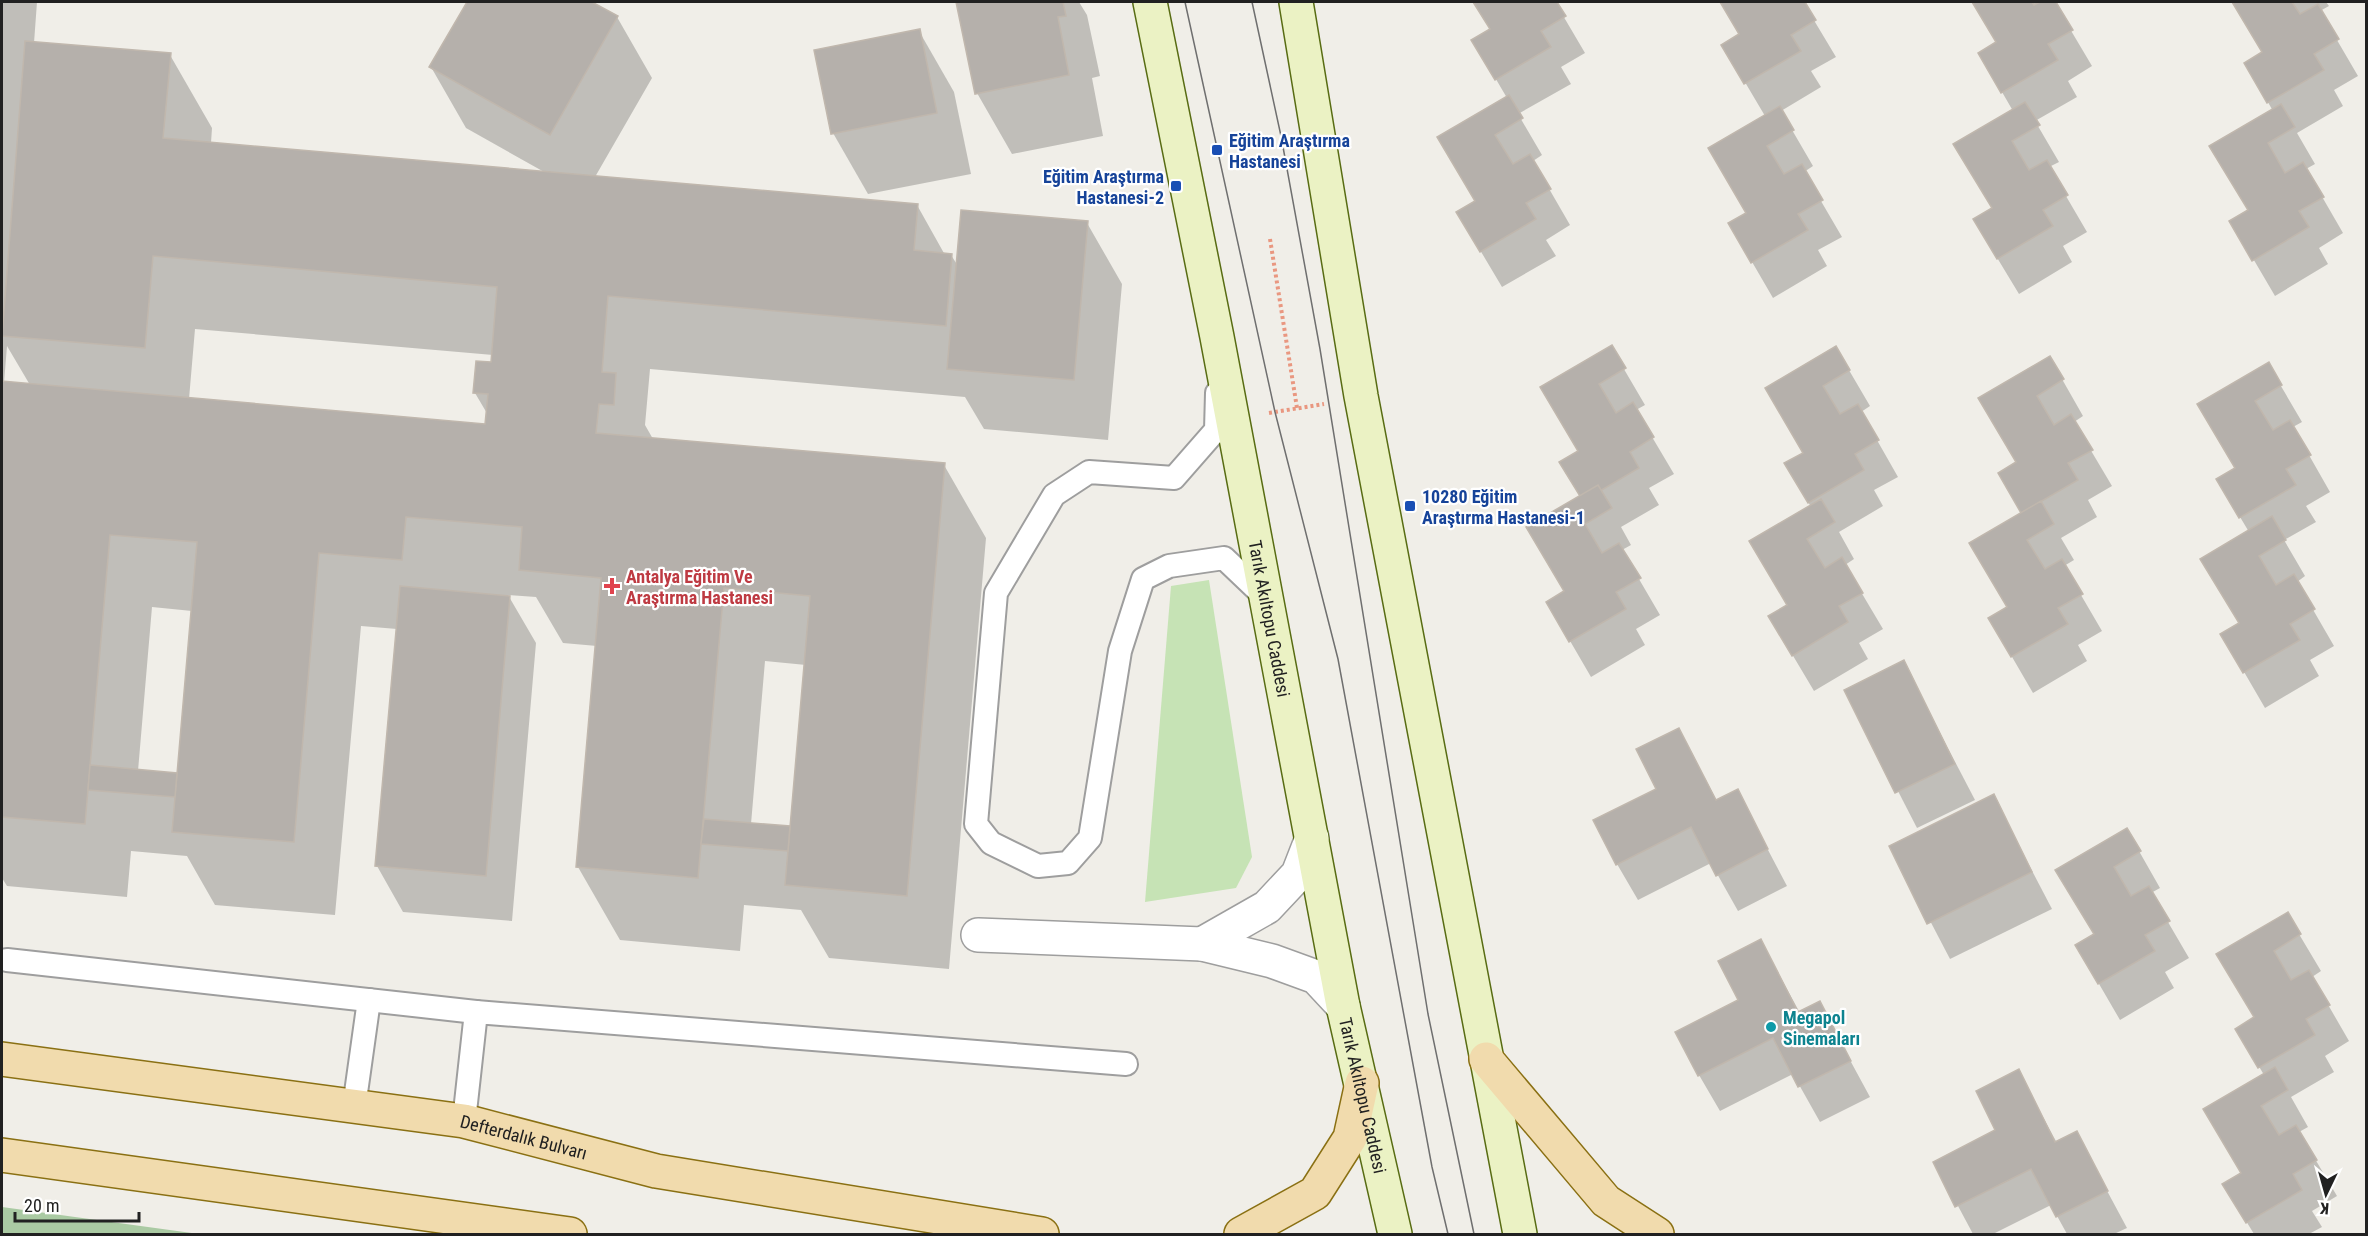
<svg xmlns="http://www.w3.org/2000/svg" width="2368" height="1236" viewBox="0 0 2368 1236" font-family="'Roboto Condensed',sans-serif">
	<rect width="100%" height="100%" fill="#f0eee8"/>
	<polygon fill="#c6e3b5" points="1209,580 1252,857 1236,888 1145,902 1171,586"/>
	<polygon fill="#aacaa3" points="2,1207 199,1234 2,1234"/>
	<g fill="#0003" fill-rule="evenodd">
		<path d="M2 2H37L34 43 170 55 212 128 211 143 546 173 466 128 431 67 469 2H589L617 17 652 78 595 177 917 205 945 255H951L958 266 1087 223 1122 284 1108 440 984 429 965 397 650 369 645 425 653 439 944 465 986 538 949 969 829 958 801 910 744 905 740 951 620 940 578 867 597 646 563 643 536 597 508 595 536 643 512 921 403 912 377 866 397 629 361 626 335 915 215 905 187 856 131 851 127 897 7 886 2 878ZM195 329 493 355 492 364 475 393 488 415 487 425 189 399ZM7 346 30 385 4 383ZM152 607 192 611 178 774 138 771ZM765 661 806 665 791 828 751 824Z"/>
		<polygon points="958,2 1079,2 1087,15 1100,76 1092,78 1103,136 1012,154 977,93"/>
		<polygon points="1475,2 1555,2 1585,53 1561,67 1571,84 1518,114 1542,155 1533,161 1570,225 1546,240 1556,256 1502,287 1458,213 1476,202 1439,138 1507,98 1473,40 1491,30"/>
		<polygon points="1722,2 1803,2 1836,57 1811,71 1821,87 1781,111 1813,166 1804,172 1842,237 1818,250 1827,266 1773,298 1730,224 1748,213 1765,116 1723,45 1741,34"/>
		<polygon points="1974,2 2054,2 2092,66 2068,81 2077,97 2035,121 2059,162 2049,167 2087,232 2063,246 2072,262 2019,294 1996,256 1993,209 2013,111 1980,54 1998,43"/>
		<polygon points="2234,2 2326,2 2329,6 2320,11 2358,76 2334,90 2343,106 2297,133 2315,164 2306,169 2343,233 2319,248 2328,264 2275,296 2231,221 2249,211 2273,111 2246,64 2264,53"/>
		<polygon points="919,31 954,92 971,174 868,194 833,133"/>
		<polygon points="1611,347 1645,405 1636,410 1674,474 1649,488 1659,505 1621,527 1631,545 1622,550 1660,615 1636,629 1645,645 1591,677 1548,603 1566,592 1581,497 1580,452 1542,387"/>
		<polygon points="1836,348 1870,406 1861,412 1898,477 1874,490 1883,506 1839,532 1854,559 1845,565 1883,629 1859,643 1868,659 1814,691 1770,617 1789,606 1811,507 1786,464 1804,453 1767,389"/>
		<polygon points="2050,358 2083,416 2074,422 2112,486 2088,500 2097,517 2061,538 2074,560 2064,566 2102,631 2078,645 2087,661 2033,693 1990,619 2008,608 2023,513 2018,463 1980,399"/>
		<polygon points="2268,364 2302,422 2293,427 2330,492 2306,506 2316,522 2284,540 2305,576 2297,582 2334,646 2310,660 2319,676 2265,708 2222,634 2240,624 2249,532 2218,480 2236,469 2199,405"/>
		<polygon points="1903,662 1975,800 1917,828 1846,690"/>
		<polygon points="1679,730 1717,801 1737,791 1787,886 1738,911 1711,863 1638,900 1617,864 1658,789"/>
		<polygon points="1993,796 2052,909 1950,959 1891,846"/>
		<polygon points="2127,830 2160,888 2151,893 2189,958 2165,972 2174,988 2120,1020 2077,946 2095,935 2057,871"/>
		<polygon points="2287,914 2321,971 2312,977 2349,1041 2325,1056 2334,1072 2291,1097 2308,1127 2299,1132 2337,1196 2312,1211 2322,1227 2309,1234 2254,1234 2224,1185 2243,1174 2264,1075 2237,1029 2255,1018 2218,954"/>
		<polygon points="1761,941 1800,1013 1819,1003 1870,1097 1820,1122 1793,1074 1720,1111 1699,1075 1740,1001"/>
		<polygon points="2018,1071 2057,1143 2076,1133 2127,1228 2114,1234 2067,1234 2051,1205 1993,1234 1973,1234 1935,1163 1997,1131"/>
	</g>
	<g fill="#b5b0ab" stroke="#c0b7ad" stroke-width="1.5">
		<polygon points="467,2 592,2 618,16 550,135 429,67"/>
		<polygon points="956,2 1063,2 1066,16 1058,17 1069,75 975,94"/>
		<polygon points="1473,2 1557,2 1566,16 1541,31 1551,47 1495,80 1471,40 1490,29"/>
		<polygon points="1720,2 1805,2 1816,20 1791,35 1801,51 1744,84 1721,45 1739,34"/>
		<polygon points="1972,2 2032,2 2034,5 2040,2 2056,2 2073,30 2048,44 2058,60 2001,93 1978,53 1996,42"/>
		<polygon points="2232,2 2292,2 2300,14 2318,4 2339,39 2314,54 2324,70 2267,103 2244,63 2262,52"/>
		<polygon points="920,29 937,113 831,134 814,50"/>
		<polygon points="25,41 171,53 163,138 918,204 914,250 952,254 946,326 608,296 602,372 616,373 614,405 599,404 596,433 945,463 907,896 785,885 810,596 724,588 698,878 576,867 601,578 519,570 522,527 406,517 402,560 319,553 294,842 172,832 197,542 110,535 85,824 2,817 2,381 485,424 488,394 473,393 476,361 491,362 497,287 153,256 145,348 2,336"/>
		<polygon points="1509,95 1523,118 1495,135 1513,164 1530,154 1551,189 1526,203 1536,219 1480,252 1456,212 1475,201 1437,137"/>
		<polygon points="2025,102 2040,125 2012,141 2029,170 2047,160 2068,195 2043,210 2053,226 1997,259 1973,219 1992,208 1953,144"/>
		<polygon points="2281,104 2295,127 2268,143 2285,173 2303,162 2324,197 2299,211 2309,227 2252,261 2229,221 2248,210 2209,146"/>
		<polygon points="1780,106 1794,130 1767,146 1784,174 1802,164 1823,200 1798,214 1808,230 1751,263 1728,223 1746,213 1708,148"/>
		<polygon points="961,210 1088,221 1074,380 947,369"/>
		<polygon points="1612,345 1626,368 1599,384 1616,413 1633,402 1654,437 1630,452 1639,468 1583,501 1559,462 1578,451 1540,387"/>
		<polygon points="1836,346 1850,370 1823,386 1840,414 1858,404 1879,440 1855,454 1864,470 1808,503 1784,463 1803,453 1765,388"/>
		<polygon points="2050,356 2064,379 2037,396 2054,425 2071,414 2093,450 2068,463 2078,480 2021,513 1998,473 2016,462 1978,398"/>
		<polygon points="2269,362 2282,385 2255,401 2273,430 2290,420 2311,455 2286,469 2296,485 2239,518 2216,479 2235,468 2197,404"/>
		<polygon points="1598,485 1612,508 1585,524 1602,553 1619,543 1641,578 1616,592 1626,609 1569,642 1546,602 1564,591 1526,527"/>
		<polygon points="1821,499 1835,522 1807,539 1825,568 1842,557 1863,593 1839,606 1848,622 1792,656 1768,616 1787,605 1749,541"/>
		<polygon points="2041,501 2054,524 2027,540 2045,569 2062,559 2083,594 2058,608 2068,624 2011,657 1988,618 2007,607 1969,543"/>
		<polygon points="2272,516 2286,540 2259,556 2276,585 2294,574 2315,609 2290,624 2300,640 2243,673 2220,634 2239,623 2200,559"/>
		<polygon points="400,586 510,596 486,876 375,866"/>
		<polygon points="1904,660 1955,764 1895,793 1844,690"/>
		<polygon points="1679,728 1716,800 1738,789 1768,849 1716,876 1691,827 1616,865 1593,820 1656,789 1636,749"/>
		<polygon points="90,765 177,773 175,797 88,790"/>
		<polygon points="1994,794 2032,872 1927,924 1889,846"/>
		<polygon points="704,819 790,826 788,851 701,844"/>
		<polygon points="2127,828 2141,851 2114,867 2131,896 2149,886 2170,921 2145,935 2155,951 2098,984 2075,945 2094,934 2055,870"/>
		<polygon points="2288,912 2301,934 2274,951 2291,980 2309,970 2330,1005 2306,1019 2315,1035 2258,1068 2235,1029 2254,1017 2216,954"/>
		<polygon points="1761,939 1798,1012 1820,1001 1851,1061 1798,1087 1773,1038 1698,1076 1675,1032 1738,1000 1718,961"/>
		<polygon points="2275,1067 2288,1090 2261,1106 2279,1135 2296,1125 2317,1160 2293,1174 2302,1190 2246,1223 2222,1184 2241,1173 2203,1109"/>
		<polygon points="2019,1069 2055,1142 2077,1131 2108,1191 2056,1217 2031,1169 1955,1207 1933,1162 1995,1130 1976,1091"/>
	</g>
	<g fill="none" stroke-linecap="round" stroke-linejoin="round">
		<defs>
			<g id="service">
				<polyline points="1217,393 1216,430 1174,478 1089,472 1054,495 996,593 976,824 991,843 1038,866 1068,863 1090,838 1120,651 1143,579 1169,566 1224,558 1266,598"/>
				<polyline points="7,960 476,1012"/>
				<polyline points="354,1107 369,1000"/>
				<polyline points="464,1121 476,1012 1126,1064"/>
			</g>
			<g id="minor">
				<polyline points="978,935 1202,944 1272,961 1316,977 1343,1006"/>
				<polyline points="1202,944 1267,907 1298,874 1312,838"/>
			</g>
			<g id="secondary">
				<path id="s1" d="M1150 2 1217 337 1343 1006 1395 1234"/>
				<polyline points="1296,2 1361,396 1520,1234"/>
			</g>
			<g id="primary">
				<path id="s2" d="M2 1059 464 1121 656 1171 1042 1234"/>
				<polyline points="1486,1059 1606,1201 1657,1234"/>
				<polyline points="2,1155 570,1234"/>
				<polyline points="1241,1234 1315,1193 1350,1138 1362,1083"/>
			</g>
		</defs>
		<use href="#service" stroke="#9e9e9e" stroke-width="26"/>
		<use href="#minor" stroke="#9e9e9e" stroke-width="36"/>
		<use href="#secondary" stroke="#586c13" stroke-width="36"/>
		<use href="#primary" stroke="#8a7013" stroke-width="36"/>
		<g stroke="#e99780" stroke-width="4" stroke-dasharray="3 3" stroke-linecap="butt">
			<polyline points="1270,239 1297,408"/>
			<polyline points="1269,413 1324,404"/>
		</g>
		<use href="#service" stroke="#fff" stroke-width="22"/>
		<use href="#minor" stroke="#fff" stroke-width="33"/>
		<use href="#secondary" stroke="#ebf2c4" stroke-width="33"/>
		<use href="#primary" stroke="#f1dbad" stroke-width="33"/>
		<g stroke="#6f6f6f" stroke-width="1.5">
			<polyline points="1185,2 1275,412 1338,659 1432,1167 1448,1234"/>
			<polyline points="1252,2 1281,136 1320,349 1428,1014 1474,1234"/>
		</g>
	</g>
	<g fill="#1a4fb4" stroke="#fff" stroke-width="2">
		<rect x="1211" y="144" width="12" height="12" rx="3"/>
		<rect x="1170" y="180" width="12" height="12" rx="3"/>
		<rect x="1404" y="500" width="12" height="12" rx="3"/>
	</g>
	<path fill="#e0444e" stroke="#fff" stroke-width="2" d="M609 577h6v6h6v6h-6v6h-6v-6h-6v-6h6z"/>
	<circle fill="#0f9aa8" stroke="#fff" stroke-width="2" cx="1771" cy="1027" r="6"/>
	<g text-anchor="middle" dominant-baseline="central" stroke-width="4.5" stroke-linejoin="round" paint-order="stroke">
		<g font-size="18" font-weight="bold" fill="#164399" stroke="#fff" text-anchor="start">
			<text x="1229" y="140">Eğitim Araştırma<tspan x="1229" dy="21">Hastanesi</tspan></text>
			<text x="1164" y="176" text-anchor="end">Eğitim Araştırma<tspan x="1164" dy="21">Hastanesi-2</tspan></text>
			<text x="1422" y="496">10280 Eğitim<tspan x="1422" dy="21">Araştırma Hastanesi-1</tspan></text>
		</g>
		<g font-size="18" font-weight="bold" fill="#be3a42" stroke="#fff" text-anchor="start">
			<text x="626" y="576">Antalya Eğitim Ve<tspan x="626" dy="21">Araştırma Hastanesi</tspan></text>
		</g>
		<g font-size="18" fill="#212121" stroke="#fff">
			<text stroke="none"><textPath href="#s1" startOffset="628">Tarık Akıltopu Caddesi</textPath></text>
			<text stroke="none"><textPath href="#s1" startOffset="1114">Tarık Akıltopu Caddesi</textPath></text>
			<text stroke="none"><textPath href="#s2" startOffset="528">Defterdalık Bulvarı</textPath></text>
		</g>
		<g font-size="18" font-weight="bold" fill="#0d838f" stroke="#fff" text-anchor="start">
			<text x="1783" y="1017">Megapol<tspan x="1783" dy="21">Sinemaları</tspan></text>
		</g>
	</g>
	<rect width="2368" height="1236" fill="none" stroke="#212121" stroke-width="6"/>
	<g transform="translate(2326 1194) rotate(185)" stroke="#ffffff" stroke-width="4.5" paint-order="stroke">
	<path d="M0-4.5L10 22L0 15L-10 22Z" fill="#212121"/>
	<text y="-9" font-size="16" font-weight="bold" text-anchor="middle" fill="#212121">K</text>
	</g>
	<path d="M15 1212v9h124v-9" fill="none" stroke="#212121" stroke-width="3"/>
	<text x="24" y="1212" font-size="18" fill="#212121" stroke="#ffffff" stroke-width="4.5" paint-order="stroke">20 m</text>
</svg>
